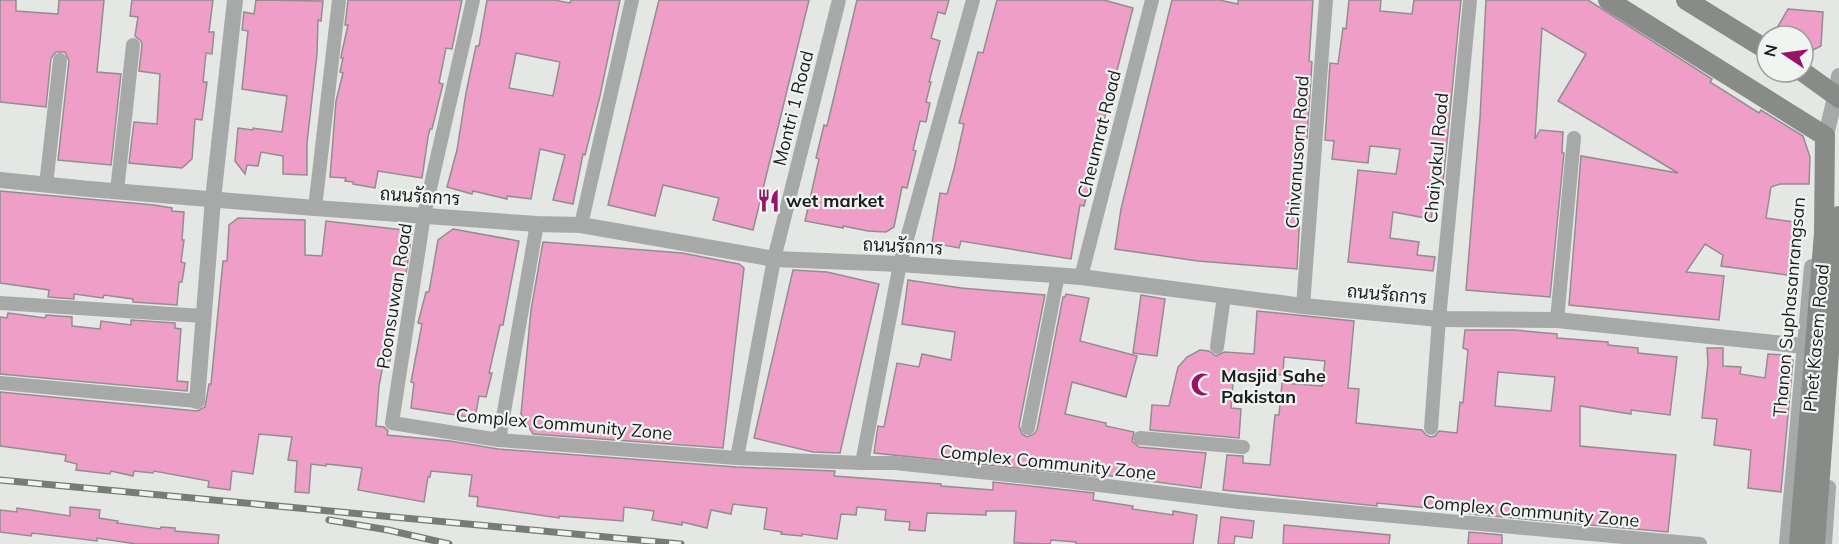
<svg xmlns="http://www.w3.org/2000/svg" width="1839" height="544" viewBox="0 0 1839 544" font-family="Mulish,Sarabun,sans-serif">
	<rect width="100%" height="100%" fill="#e4e7e4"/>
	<g fill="#ef9ec8" stroke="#928e8f" stroke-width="1.5" fill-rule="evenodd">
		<polygon points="0,0 16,0 16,11 58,14 59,0 104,0 97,72 121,74 111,165 58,160 69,61 65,52 56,52 51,58 46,107 0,102"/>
		<polygon points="132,0 213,0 209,32 214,32 212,54 206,53 203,82 207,82 202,120 195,119 192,159 182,168 129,163 134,122 157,124 160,74 139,71 142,45 141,41 135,36 138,17 130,16"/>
		<polygon points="256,0 323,1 321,21 318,20 317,54 307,143 307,175 283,174 283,156 261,152 258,166 247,165 245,174 235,161 238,128 253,130 253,128 282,132 287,96 242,89 248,31 242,30 244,12 254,14"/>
		<polygon points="348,0 462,0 452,49 446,48 439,83 443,84 432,129 430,129 428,137 422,178 378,171 375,188 353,184 353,182 345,181 346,178 330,177 336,101 343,73 340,72 343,58 341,58 342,52 348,25 345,25"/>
		<path d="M487 0H554L570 3 571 0H620L600 96 585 155 583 154 573 204 553 200 565 155 540 149 531 199 507 196V199L473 191 472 194 447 187 457 150 466 93 476 46H479ZM516 53 560 62 553 96 509 88Z"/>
		<polygon points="659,0 809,0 753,230 713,220 719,198 663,185 655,216 608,205"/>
		<polygon points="857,0 949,0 945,14 938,12 931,38 940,41 929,82 931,82 926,102 930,103 926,122 920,121 913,150 916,151 907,188 902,187 894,227 886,232 868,231 843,226 843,228 805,221 819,159 816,158 824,125 827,126"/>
		<polygon points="997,0 1104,0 1133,8 1095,156 1097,157 1084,206 1080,205 1071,259 961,241 959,248 932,243 940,193 947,194 954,169 964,124 959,123 978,52 983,53"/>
		<polygon points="1172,0 1219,0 1238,4 1238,0 1313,0 1309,61 1312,62 1307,138 1304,138 1297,269 1198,261 1115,249 1121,209"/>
		<polygon points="1349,0 1381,0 1380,11 1412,14 1414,0 1461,0 1443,183 1437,183 1431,219 1393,212 1390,238 1419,242 1417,255 1435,257 1433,271 1348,262 1358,170 1396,174 1400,149 1370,146 1368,163 1332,159 1334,141 1325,140 1330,63 1338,64 1343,28 1346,29"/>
		<polygon points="1486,0 1588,0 1712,79 1710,82 1759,113 1761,110 1803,136 1810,157 1809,184 1780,184 1771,187 1766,218 1801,223 1794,276 1721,266 1723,255 1705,244 1686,272 1724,276 1719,320 1569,305 1581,156 1678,173 1558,101 1586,54 1542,28 1535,139 1540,130 1563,132 1562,153 1564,153 1550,297 1466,290 1480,118"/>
		<polygon points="1788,9 1823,12 1821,46 1813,50 1803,44 1803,36 1791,36 1777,28"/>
		<polygon points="0,191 154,205 172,208 172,211 184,212 182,240 184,240 181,262 185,263 182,282 179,282 177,305 133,302 133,299 104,295 103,298 74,294 74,299 48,297 49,290 0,283"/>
		<polygon points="238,218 305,220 305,255 322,256 326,221 412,231 406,274 404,274 400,296 397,295 391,340 393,340 390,361 384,360 379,386 376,426 384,427 388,431 387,435 450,441 498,449 736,467 835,471 834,476 941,484 941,486 993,490 993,482 1094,493 1093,500 1133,506 1132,509 1173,515 1173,511 1197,515 1193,544 1076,544 1076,542 1051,540 1050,544 1014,543 1016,511 986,511 986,515 927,513 925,531 909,530 910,522 885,520 886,510 857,507 856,515 841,514 837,539 802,534 802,536 781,534 782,532 764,529 767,508 733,504 731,514 711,510 707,528 682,522 682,525 652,520 654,511 624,507 623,521 559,516 559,518 477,506 478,497 469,496 472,475 431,471 430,477 428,477 424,502 358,490 362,468 336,465 326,464 326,466 311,464 309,493 295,492 297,461 288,460 292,437 259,434 253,474 232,471 230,490 208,487 209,481 154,471 153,473 134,471 133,476 111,471 110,474 76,470 77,464 65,461 66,455 0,446 0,392 197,411 205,407 209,384 211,384 223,261 227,261 229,225"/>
		<polygon points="453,229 519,241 503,325 500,325 489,373 492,373 486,397 479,396 475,418 411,408 414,383 411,382 422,324 418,323 426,292 429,292 438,240"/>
		<polygon points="543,242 682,253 739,264 744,268 723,448 533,434 521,414 531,310"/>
		<polygon points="793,270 827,272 879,284 840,453 813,452 754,438"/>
		<polygon points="908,280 961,288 1045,295 1019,426 1022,434 1027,437 1034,434 1037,430 1063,297 1065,297 1066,294 1089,298 1080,341 1137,356 1126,397 1072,382 1065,414 1106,423 1106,426 1134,432 1132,441 1139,447 1206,453 1201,488 1097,474 1096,476 874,453 878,426 884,427 897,363 919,367 922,354 951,360 955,332 902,324"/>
		<polygon points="1141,295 1165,299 1157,356 1133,353"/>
		<path d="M1257 311 1354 321 1348 388 1359 389 1356 423 1422 430 1426 435 1430 437 1435 436 1439 431 1457 433 1460 402 1463 403 1468 350 1463 348 1465 330H1514L1557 334V338L1608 342V345L1638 348V353L1677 357 1670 415 1631 410V414L1580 406V446L1676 455 1668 532 1470 514V512L1377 503V506L1223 490 1227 455 1243 456V463L1270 465 1275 415H1279L1282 383 1322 386 1325 361 1284 357 1283 375 1234 371 1231 408 1241 409 1239 438 1150 430 1152 405 1169 406 1178 367 1187 357 1200 350 1209 351 1216 356 1224 352 1254 354ZM1498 372 1555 377 1551 411 1495 406Z"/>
		<polygon points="8,313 45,318 46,315 72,317 72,326 100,329 101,321 131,325 131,320 175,323 175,328 181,329 177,381 188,382 187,391 0,374 0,317 7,318"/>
		<polygon points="1707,348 1723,348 1723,366 1741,367 1740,374 1765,378 1768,354 1786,355 1793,360 1781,492 1748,488 1751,450 1714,445 1717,419 1702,418 1708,363"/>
		<polygon points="70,507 100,510 99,518 118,521 117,523 160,529 161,527 175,528 175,531 219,535 218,544 136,544 97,538 97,541 32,533 31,536 0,532 0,510 17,512 17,508 70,516"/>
		<polygon points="1221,517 1254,521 1252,538 1235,536 1234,544 1218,544"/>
		<polygon points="1284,525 1390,535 1389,544 1283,544"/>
		<polygon points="1469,532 1502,535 1502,544 1468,544"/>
	</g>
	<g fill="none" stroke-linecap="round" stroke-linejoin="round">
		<g stroke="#a7a9a8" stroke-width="14">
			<polyline points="473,0 424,215 392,423 499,440 737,458 862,463 895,463 1066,481 1239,502 1700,544"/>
			<polyline points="46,185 60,60"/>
			<polyline points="117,191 133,45"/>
			<polyline points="315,208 339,0"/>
			<polyline points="581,225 632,0"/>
			<polyline points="1081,277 1152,0"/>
			<polyline points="0,303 203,316"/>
			<polyline points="1303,306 1326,0"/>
			<polyline points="1557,320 1574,138"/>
			<polyline points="1217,347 1224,296"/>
			<polyline points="0,383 197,401"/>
			<polyline points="1028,428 1058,275"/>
			<polyline points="1431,428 1439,319 1470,0"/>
			<polyline points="1140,438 1243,447"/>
			<polyline points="499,440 537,224"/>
			<polyline points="737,458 774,259 839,0"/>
			<polyline points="862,463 900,264 973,0"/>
			<polyline points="1825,544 1829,487"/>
		</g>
		<g stroke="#a7a9a8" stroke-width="16">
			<path d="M1824 148C1827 124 1836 101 1839 76"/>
			<polyline points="0,180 89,189 315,208 537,224 581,225 774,259 900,264 1081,277 1303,306 1439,319 1557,320 1804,346"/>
			<polyline points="197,401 213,199 235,0"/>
			<polyline points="1787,544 1812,267"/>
		</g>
		<g stroke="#898b89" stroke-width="20">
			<polyline points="1608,0 1825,136 1824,233 1799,544"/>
			<polyline points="1686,0 1767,50"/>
			<polyline points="1803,72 1839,98"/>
			<polyline points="1815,544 1839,216"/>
		</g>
		<defs>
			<g id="rail">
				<polyline points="0,480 681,544"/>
				<polyline points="329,520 388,530 449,544"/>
			</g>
		</defs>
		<use href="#rail" stroke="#797b79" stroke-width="7"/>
		<use href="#rail" stroke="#f1f5f2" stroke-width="4.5" stroke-dasharray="14" stroke-linecap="butt"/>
	</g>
	<defs>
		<symbol id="restaurant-bare" viewBox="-9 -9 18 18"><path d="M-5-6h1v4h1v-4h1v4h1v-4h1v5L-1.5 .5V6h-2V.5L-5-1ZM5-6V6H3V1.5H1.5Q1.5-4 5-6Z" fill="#98146a" stroke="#f1f5f2" stroke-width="2.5" paint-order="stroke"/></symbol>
		<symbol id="mosque-bare" viewBox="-9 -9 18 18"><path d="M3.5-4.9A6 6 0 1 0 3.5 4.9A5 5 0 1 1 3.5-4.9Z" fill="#98146a" stroke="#f1f5f2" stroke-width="2.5" paint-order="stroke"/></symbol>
	</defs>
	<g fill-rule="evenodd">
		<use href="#restaurant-bare" x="752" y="184" width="33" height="33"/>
		<use href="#mosque-bare" x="1186" y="368" width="33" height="33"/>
	</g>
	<g text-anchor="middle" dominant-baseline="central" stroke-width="4.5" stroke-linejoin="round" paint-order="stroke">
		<g font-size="18" fill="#1b1c1b" stroke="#f1f5f2">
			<text transform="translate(793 108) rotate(-76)">Montri 1 Road</text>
			<text transform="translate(1099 134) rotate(-76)">Cheumrat Road</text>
			<text transform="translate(1297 152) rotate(-86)">Chivanusorn Road</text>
			<text transform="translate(1436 158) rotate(-85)">Chaiyakul Road</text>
			<text transform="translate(420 196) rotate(4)">ถนนรัถการ</text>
			<text transform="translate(903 246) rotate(3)">ถนนรัถการ</text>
			<text transform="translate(1387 294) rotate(5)">ถนนรัถการ</text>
			<text transform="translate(394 296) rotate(-81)">Poonsuwan Road</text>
			<text transform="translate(1789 307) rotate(-85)">Thanon Suphasanrangsan</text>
			<text transform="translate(1816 338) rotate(-85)">Phet Kasem Road</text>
			<text transform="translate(564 424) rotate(5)">Complex Community Zone</text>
			<text transform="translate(1048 462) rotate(6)">Complex Community Zone</text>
			<text transform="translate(1531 511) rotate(5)">Complex Community Zone</text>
		</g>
		<g font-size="18" font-weight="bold" fill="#1b1c1b" stroke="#f1f5f2" text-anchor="start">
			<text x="786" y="200">wet market</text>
			<text x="1221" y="375">Masjid Sahe<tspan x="1221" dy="21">Pakistan</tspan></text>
		</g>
	</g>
	<g transform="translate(1785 54) rotate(283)"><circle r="28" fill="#f1f5f2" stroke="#9b9e9c" stroke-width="1.5"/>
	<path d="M0-4.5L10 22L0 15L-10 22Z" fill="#98146a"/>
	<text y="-9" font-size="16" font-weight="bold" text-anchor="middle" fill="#1b1c1b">N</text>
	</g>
</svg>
